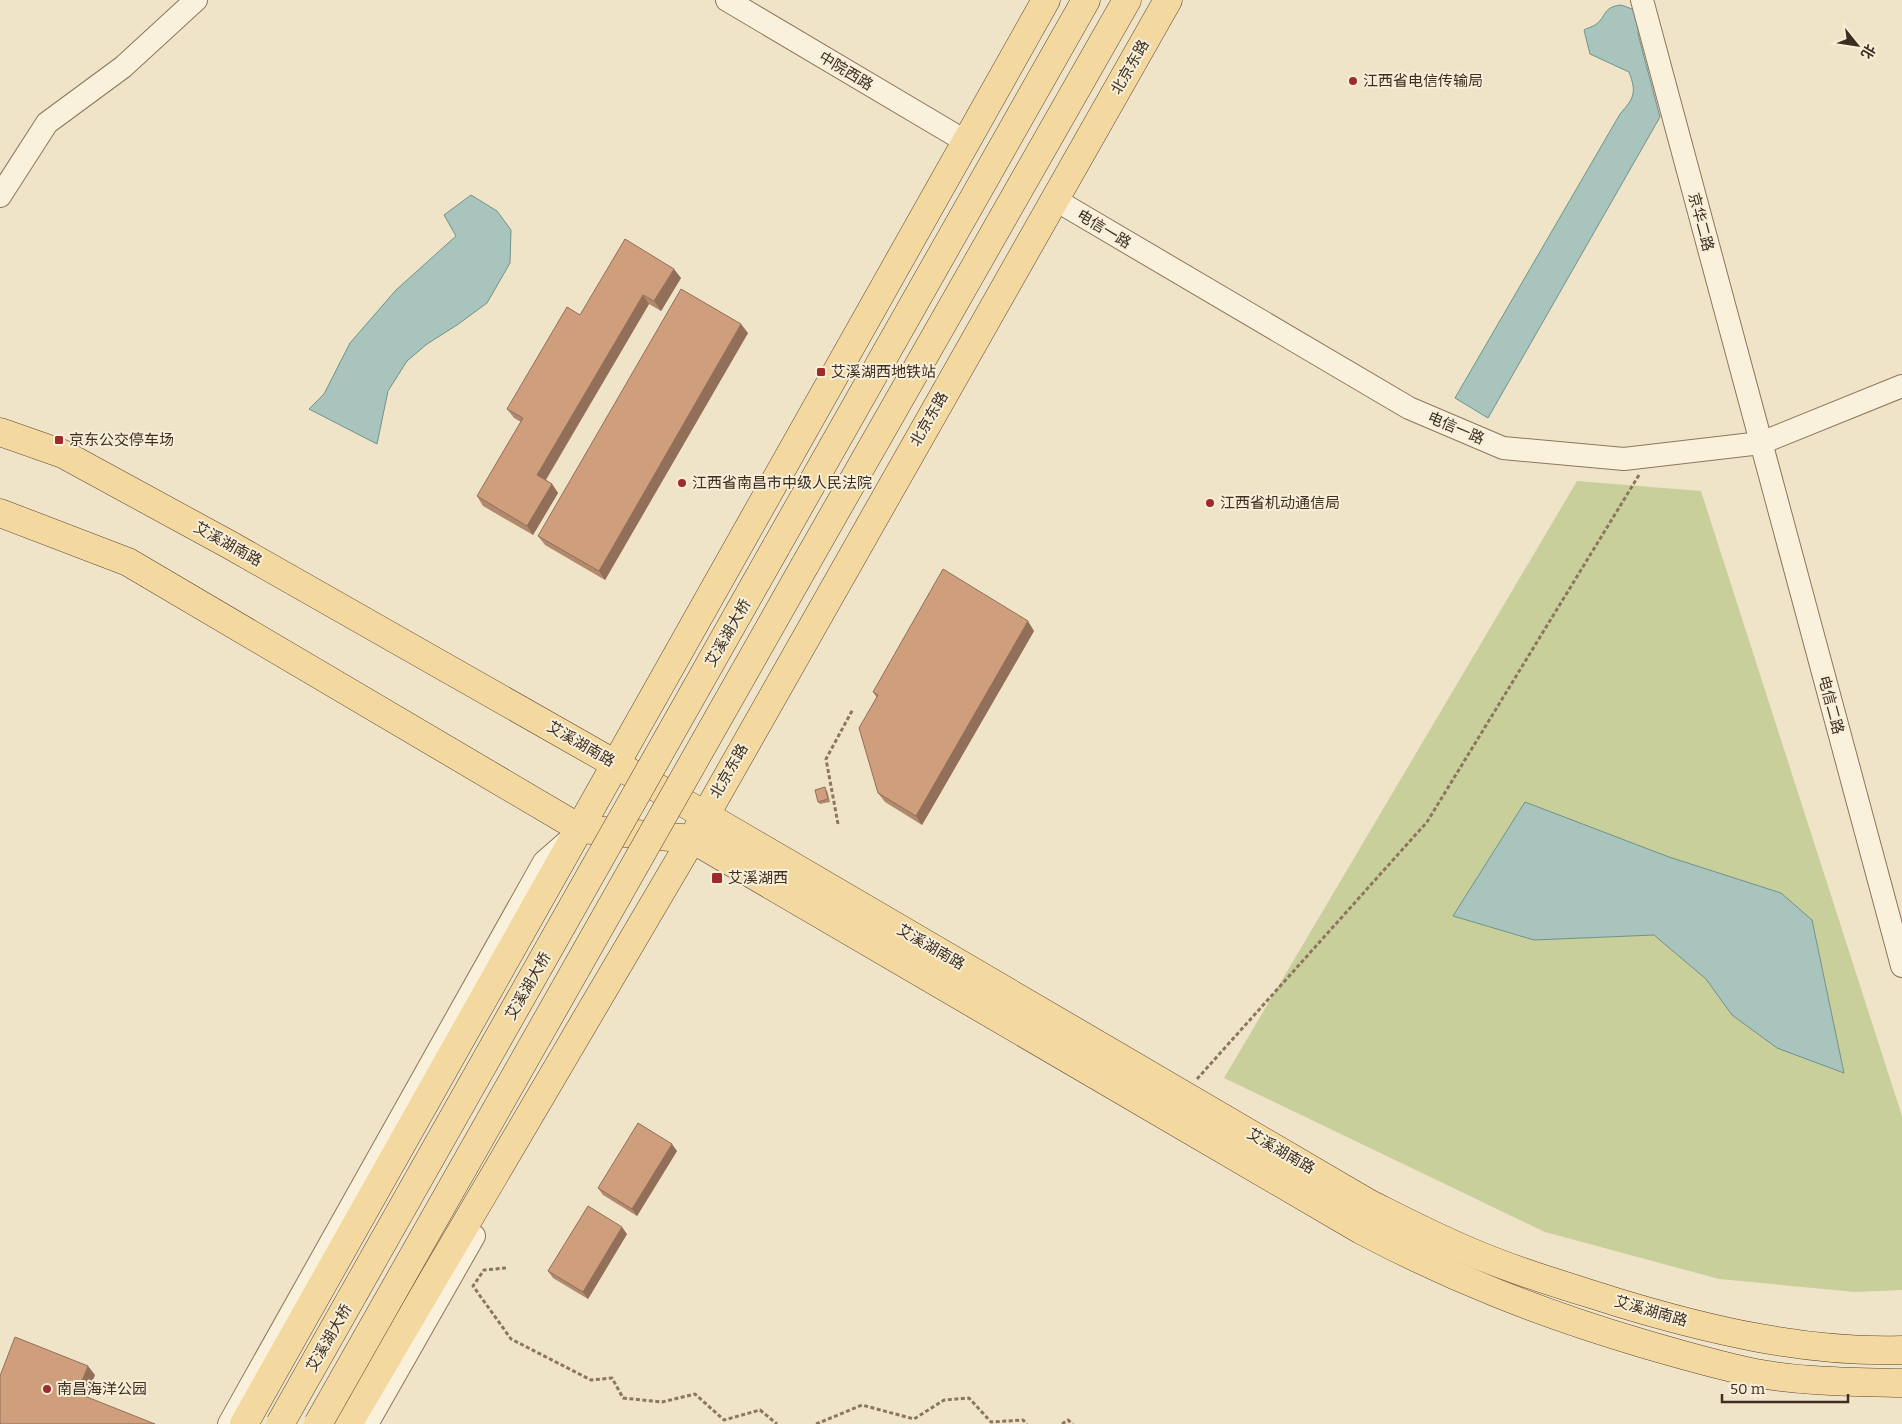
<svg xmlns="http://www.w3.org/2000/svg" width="1902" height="1424" viewBox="0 0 1902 1424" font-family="Bitter,'Noto Sans SC',serif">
	<rect width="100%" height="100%" fill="#f0e4c8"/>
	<polygon fill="#c9cf9b" points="1577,481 1701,491 1902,1116 1902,1290 1855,1292 1719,1279 1545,1232 1224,1078"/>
	<g fill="#a9c4bc" stroke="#6f938a">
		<path d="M1621 5 1635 10 1639 21 1638 34 1660 117 1488 418 1455 398 1620 114C1634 98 1637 93 1629 72L1590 54 1584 30C1587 28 1592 27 1595 25 1607 17 1602 7 1621 5Z"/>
		<polygon points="471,195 497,211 511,230 510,263 487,303 457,325 427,344 407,361 388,391 377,444 309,409 324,394 350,343 396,290 456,236 444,215"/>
		<polygon points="1525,802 1669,857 1781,893 1812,920 1844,1073 1777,1048 1732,1015 1706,979 1654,935 1534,940 1453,916"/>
	</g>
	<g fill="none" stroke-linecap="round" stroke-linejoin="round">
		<defs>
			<g id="minor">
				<polyline points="727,0 965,141"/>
				<polyline points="1642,0 1902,966"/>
				<polyline points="0,196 47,123 123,67 196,0"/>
				<polyline points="1054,199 1409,408 1503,448 1624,459 1761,443 1902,386"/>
				<polyline points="229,1424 544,862 568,841"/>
				<polyline points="367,1424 474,1236"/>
			</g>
			<g id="major">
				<path d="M0 432 63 454 230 545 705 815 1370 1204C1402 1220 1433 1236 1466 1250 1514 1271 1566 1286 1616 1302 1708 1330 1805 1353 1902 1350"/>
				<path d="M0 513 128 562 581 829 692 839 1361 1230C1454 1279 1540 1313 1641 1343 1679 1354 1716 1365 1755 1373 1803 1382 1853 1382 1902 1383"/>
				<polyline points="776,547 1086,0"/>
				<polyline points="805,565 1127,0"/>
				<polyline points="244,1424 1046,0"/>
				<polyline points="348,1424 692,839 1168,0"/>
			</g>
		</defs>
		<use href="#minor" stroke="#8d765c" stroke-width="24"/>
		<use href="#major" stroke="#5b4430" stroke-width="29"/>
		<g stroke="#8d765c" stroke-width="3" stroke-dasharray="4 2.5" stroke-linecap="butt">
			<polyline points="838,824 826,759 853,709"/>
			<polyline points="1197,1079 1427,822 1639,475"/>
			<polyline points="506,1268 484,1270 473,1286 511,1339 591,1380 612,1378 623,1398 662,1402 695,1394 724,1420 760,1410 777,1424"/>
			<polyline points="816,1424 862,1405 914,1419 944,1400 969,1398 991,1422 1023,1420 1027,1424"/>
			<polyline points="1062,1424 1068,1420 1073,1424"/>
		</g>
		<use href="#minor" stroke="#faf1dc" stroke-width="22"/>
		<use href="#major" stroke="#f3d9a0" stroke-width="28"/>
		<defs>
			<g id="major-bridge">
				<polyline points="280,1424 776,547"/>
				<polyline points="318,1424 805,565"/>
			</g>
		</defs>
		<use href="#major-bridge" stroke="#5b4430" stroke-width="29" stroke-linecap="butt"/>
		<use href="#major-bridge" stroke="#f3d9a0" stroke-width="28"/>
	</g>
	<g fill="#b2896c">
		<polygon points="681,278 661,311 649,304 546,480 552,484 558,493 533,535 483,506 477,496 521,422 514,418 507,409 580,315"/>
		<polygon points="748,333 605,580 545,545 538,536"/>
		<polygon points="1034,631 922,825 885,802 878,793 877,698 873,692"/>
		<polygon points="827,790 830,802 820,804 818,802"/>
		<polygon points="677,1151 637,1216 603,1195 598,1188"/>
		<polygon points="627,1234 588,1299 553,1278 548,1271"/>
	</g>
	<g fill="#916f58">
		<polygon points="674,269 681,278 661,311 654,301"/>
		<polygon points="643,295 649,304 543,484 537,475"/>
		<polygon points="741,324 748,333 605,580 599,571"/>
		<polygon points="552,484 558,493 533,535 527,526"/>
		<polygon points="1028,621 1034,631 922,825 916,816"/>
		<polygon points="672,1144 677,1151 637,1216 632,1209"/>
		<polygon points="622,1227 627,1234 588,1299 583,1292"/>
		<polygon points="88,1366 95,1375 84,1403 77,1393"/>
	</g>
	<g fill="#cf9f7d" stroke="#916f58">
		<polygon points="625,239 674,269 654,301 643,295 537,475 552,484 527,526 477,496 523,418 507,409 567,307 580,315"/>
		<polygon points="681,289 741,324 599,571 538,536"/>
		<polygon points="943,569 1028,621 916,816 878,793 859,728 878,695 873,692"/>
		<polygon points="825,787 828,799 818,802 815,790"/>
		<polygon points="638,1123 672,1144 632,1209 598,1188"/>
		<polygon points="588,1206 622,1227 583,1292 548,1271"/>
		<polygon points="15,1337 88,1366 77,1393 155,1424 0,1424 0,1376"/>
	</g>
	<g fill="#9e2a2b" stroke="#f7eed8" stroke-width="2">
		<circle cx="1353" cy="81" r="5"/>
		<rect x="816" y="367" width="10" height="10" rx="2.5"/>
		<rect x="54" y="435" width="10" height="10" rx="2.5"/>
		<circle cx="682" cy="483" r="5"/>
		<circle cx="1210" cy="503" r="5"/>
		<rect x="711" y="872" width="12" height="12" rx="2.5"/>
		<circle cx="47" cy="1389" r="5"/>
	</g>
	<g text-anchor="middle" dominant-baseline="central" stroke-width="4" stroke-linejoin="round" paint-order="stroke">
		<g font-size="15" fill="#3d2e20" stroke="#f7eed8">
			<text transform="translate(1130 67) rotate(-60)">北京东路</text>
			<text transform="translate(846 71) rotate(31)">中院西路</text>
			<text transform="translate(1701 222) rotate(75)">京华二路</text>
			<text transform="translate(1104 229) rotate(31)">电信一路</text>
			<text transform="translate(929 419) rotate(-60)">北京东路</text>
			<text transform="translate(1456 428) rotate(23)">电信一路</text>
			<text transform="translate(228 544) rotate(29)">艾溪湖南路</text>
			<text transform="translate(728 633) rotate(-60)">艾溪湖大桥</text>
			<text transform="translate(1831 705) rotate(75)">电信二路</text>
			<text transform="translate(581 744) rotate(30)">艾溪湖南路</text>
			<text transform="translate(729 771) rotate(-60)">北京东路</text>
			<text transform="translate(931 947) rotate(30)">艾溪湖南路</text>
			<text transform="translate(528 986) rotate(-60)">艾溪湖大桥</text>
			<text transform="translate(1281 1151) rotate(30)">艾溪湖南路</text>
			<text transform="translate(1651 1311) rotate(16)">艾溪湖南路</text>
			<text transform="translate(329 1338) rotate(-60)">艾溪湖大桥</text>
		</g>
		<g font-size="15" fill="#3d2e20" stroke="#f7eed8" text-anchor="start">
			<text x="1363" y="81">江西省电信传输局</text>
			<text x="831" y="372">艾溪湖西地铁站</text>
			<text x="69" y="440">京东公交停车场</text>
			<text x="692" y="483">江西省南昌市中级人民法院</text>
			<text x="1220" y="503">江西省机动通信局</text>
			<text x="728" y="878">艾溪湖西</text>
			<text x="57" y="1389">南昌海洋公园</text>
		</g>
	</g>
	<g transform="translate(1857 45) rotate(120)" stroke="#f7eed8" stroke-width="4" paint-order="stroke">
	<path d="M0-4L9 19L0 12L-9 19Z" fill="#3d2e20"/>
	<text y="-8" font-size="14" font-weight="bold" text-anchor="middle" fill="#3d2e20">北</text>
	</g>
	<path d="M1722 1394v8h126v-8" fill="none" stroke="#3d2e20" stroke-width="2.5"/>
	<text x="1730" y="1394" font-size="15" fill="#3d2e20" stroke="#f7eed8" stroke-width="4" paint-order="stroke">50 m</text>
</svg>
